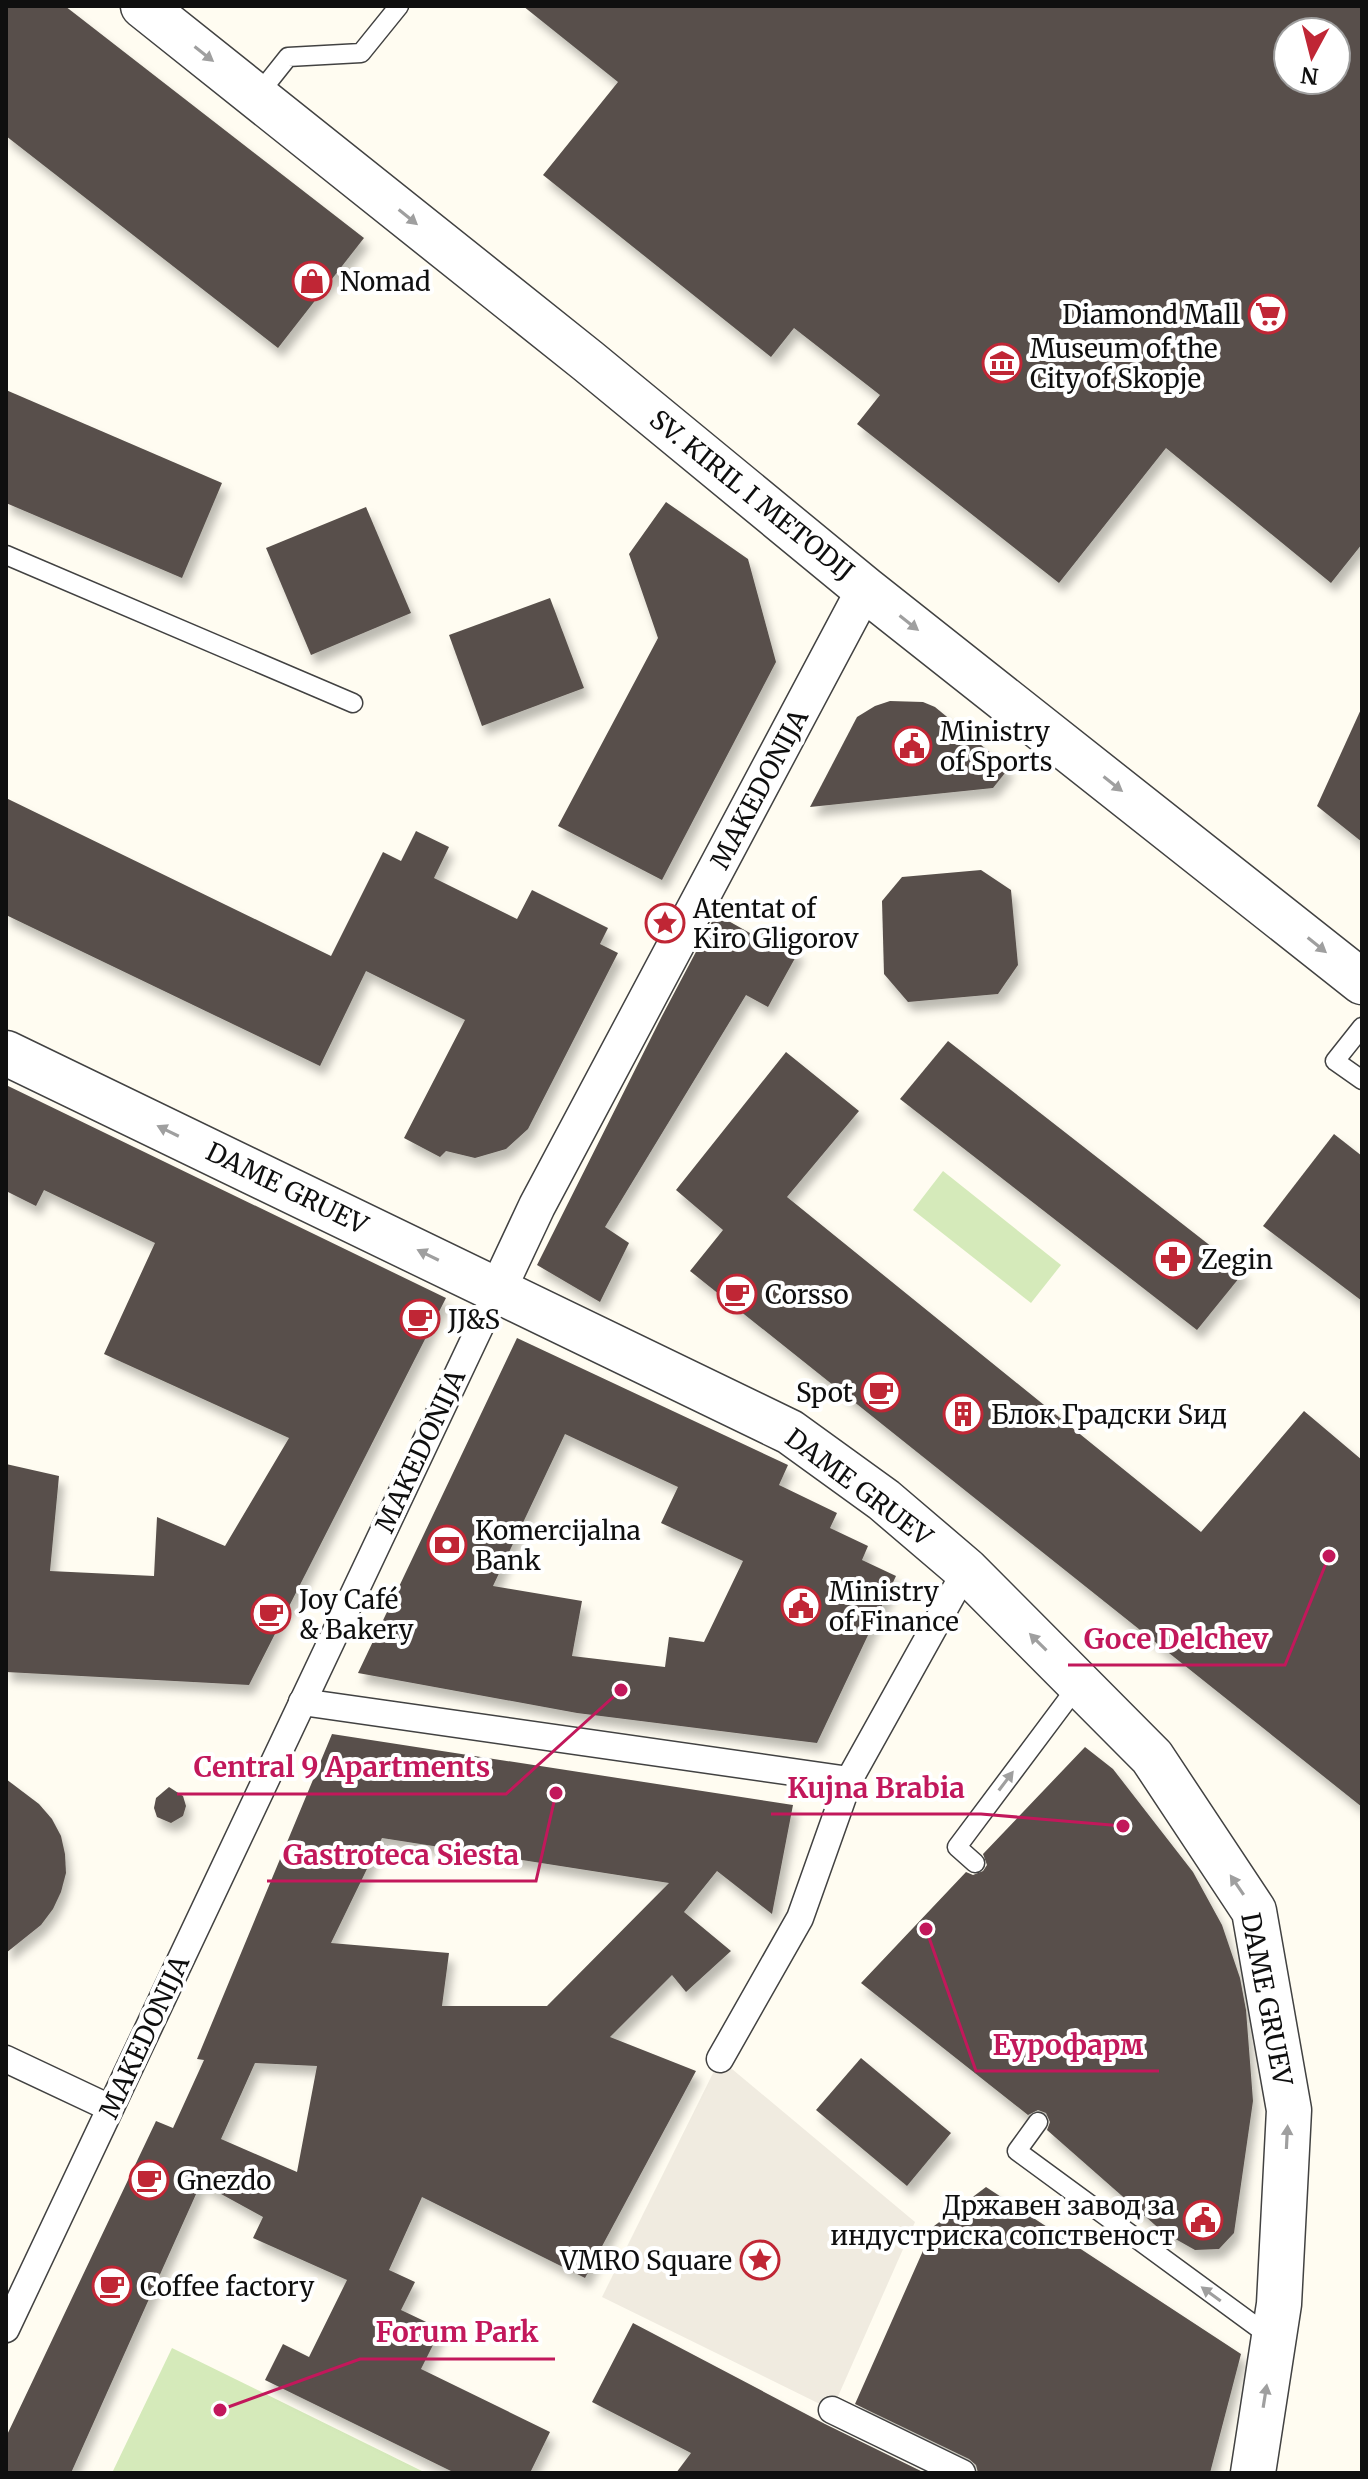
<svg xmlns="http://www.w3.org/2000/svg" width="1368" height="2479" viewBox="0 0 1368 2479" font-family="Merriweather,serif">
	<defs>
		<filter id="shadow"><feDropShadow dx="5" dy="9" stdDeviation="4" flood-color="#0004"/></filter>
	</defs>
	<rect width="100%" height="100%" fill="#fffcf1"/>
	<g fill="#d5eaba">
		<polygon points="943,1171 1061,1265 1031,1303 913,1210"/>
		<polygon points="172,2348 426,2473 112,2473"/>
	</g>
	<polygon fill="#f0ebe0" points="720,2059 915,2222 832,2410 602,2297"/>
	<g fill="#58504b" fill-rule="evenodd" filter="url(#shadow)">
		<polygon points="6,6 65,6 364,238 278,348 6,136"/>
		<path d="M523 6H1362V544L1331 583 1166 448 1059 583 857 424 880 395 794 328 771 357 543 175 618 82ZM1288 32H1336V80H1288Z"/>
		<polygon points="6,390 222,483 182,578 6,503"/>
		<polygon points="666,502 748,559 776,662 662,880 558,826 658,638 629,554"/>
		<polygon points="366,507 411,613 311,655 266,548"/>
		<polygon points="550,598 584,688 482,726 449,635"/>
		<polygon points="890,701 923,702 935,707 1009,768 993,788 810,807 857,717 875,706"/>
		<polygon points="1362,707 1362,842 1317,806"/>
		<polygon points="6,798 331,956 383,852 401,861 416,831 449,847 434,878 517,919 532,890 608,928 600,944 618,953 528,1129 506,1149 475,1158 446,1151 440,1157 404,1138 465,1020 366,971 320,1066 6,915"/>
		<polygon points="981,870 1011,890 1018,965 998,994 908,1002 884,974 882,901 902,877"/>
		<polygon points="716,914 757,937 760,930 799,951 768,1007 746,995 605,1227 629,1243 600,1302 537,1265 662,1016"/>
		<polygon points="948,1041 1244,1272 1197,1330 900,1099"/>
		<polygon points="786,1052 859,1111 787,1197 1201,1532 1304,1411 1362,1460 1362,1807 690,1271 723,1230 676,1190"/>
		<polygon points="6,1085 446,1298 249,1685 6,1672 6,1464 59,1476 50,1571 154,1576 157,1517 225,1546 289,1438 104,1354 155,1243 44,1190 36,1206 6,1191"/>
		<polygon points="1334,1134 1362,1156 1362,1301 1263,1226"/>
		<path d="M517 1338 788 1465 779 1485 837 1513 830 1528 868 1546 862 1560 896 1576 817 1743 577 1713 358 1673ZM565 1434 678 1487 661 1523 743 1561 704 1642 669 1637 665 1667 572 1656 582 1601 493 1586Z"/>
		<path d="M332 1734 793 1805 772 1914 717 1871 684 1912 731 1951 686 1992 672 1975 610 2037 696 2071 585 2278 422 2197 389 2270 415 2282 401 2310 441 2329 421 2369 550 2432 530 2473H455L265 2380 283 2344 309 2357 347 2280 253 2238 263 2217 201 2183 71 2473H6V2437L156 2121 173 2128 204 2060 197 2059ZM382 1838 669 1883 547 2006H442L449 1953 331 1943ZM255 2063 317 2066 297 2172 221 2139Z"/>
		<polygon points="1085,1747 1113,1769 1193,1872 1222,1925 1240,1978 1246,2010 1253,2101 1234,2233 1219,2249 1195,2250 1163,2232 1047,2130 1050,2122 1046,2113 1038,2110 1028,2115 861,1983 966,1872 973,1875 983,1871 987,1865 983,1854"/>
		<polygon points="6,1779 39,1804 52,1819 61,1836 65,1854 66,1873 61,1892 53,1909 41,1925 6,1953"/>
		<polygon points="169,1787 183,1796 186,1806 183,1816 171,1823 157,1817 154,1808 156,1798"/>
		<polygon points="861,2058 951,2133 907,2186 816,2110"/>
		<polygon points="986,2187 1241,2354 1210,2473 978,2473 976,2465 969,2459 855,2404 934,2226"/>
		<polygon points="633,2323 825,2424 925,2473 676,2473 691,2453 592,2402"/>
	</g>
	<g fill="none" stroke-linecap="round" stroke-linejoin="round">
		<defs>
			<g id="service">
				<polyline points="257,96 288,57 361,53 399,6"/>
				<polyline points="6,555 353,703"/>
				<polyline points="1362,1027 1335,1061 1362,1080"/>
				<polyline points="975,1863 957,1847 1079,1684"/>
				<polyline points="1038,2122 1017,2151 1272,2338"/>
			</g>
			<g id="pedestrian">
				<polyline points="302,1702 849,1780"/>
				<polyline points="6,2059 110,2108"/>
				<polyline points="720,2059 800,1918 849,1780 966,1570"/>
				<polyline points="6,2329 498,1289"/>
				<polyline points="832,2410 962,2473"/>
			</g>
			<polyline id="minor" points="498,1289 537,1206 865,589"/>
			<g id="tertiary">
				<polyline points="143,6 588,361 865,589 1362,982"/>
				<polyline points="6,1053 790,1432 884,1500 966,1570 1152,1757 1254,1911 1289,2110 1279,2304 1253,2473"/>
			</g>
		</defs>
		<use href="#service" stroke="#424242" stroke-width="21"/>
		<use href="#pedestrian" stroke="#424242" stroke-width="29"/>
		<use href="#minor" stroke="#424242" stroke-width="39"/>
		<use href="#tertiary" stroke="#424242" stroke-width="47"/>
		<use href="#service" stroke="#fff" stroke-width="18"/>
		<use href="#pedestrian" stroke="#fff" stroke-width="26"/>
		<use href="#minor" stroke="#fff" stroke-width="36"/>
		<use href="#tertiary" stroke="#fff" stroke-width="44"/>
	</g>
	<defs><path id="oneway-solid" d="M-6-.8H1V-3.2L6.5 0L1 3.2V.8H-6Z" transform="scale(2)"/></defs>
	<g fill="#9f9f9f">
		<use href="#oneway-solid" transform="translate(204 54) rotate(38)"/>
		<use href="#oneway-solid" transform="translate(408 217) rotate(39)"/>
		<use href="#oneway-solid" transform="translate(909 623) rotate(38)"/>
		<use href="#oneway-solid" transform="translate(1113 784) rotate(38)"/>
		<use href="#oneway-solid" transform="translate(1317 945) rotate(39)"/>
		<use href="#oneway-solid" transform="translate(168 1131) rotate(-154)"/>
		<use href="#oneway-solid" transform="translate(428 1255) rotate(-154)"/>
		<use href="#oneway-solid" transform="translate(1038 1642) rotate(-135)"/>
		<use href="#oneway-solid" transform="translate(1006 1781) rotate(-53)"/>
		<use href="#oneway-solid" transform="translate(1237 1885) rotate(-124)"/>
		<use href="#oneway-solid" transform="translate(1287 2137) rotate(-87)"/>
		<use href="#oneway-solid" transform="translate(1211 2294) rotate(-144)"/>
		<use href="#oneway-solid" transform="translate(1265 2396) rotate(-81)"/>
	</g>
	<defs>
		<symbol id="shop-ring" viewBox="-11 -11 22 22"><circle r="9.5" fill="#fff" stroke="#c02635" stroke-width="1.5"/><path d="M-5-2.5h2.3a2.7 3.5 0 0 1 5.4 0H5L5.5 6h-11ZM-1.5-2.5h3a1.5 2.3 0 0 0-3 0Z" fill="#c02635"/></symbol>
		<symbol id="supermarket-ring" viewBox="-11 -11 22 22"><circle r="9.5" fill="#fff" stroke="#c02635" stroke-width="1.5"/><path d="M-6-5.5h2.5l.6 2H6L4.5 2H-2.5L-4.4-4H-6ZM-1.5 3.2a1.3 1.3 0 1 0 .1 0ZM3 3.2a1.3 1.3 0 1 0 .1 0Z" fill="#c02635"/></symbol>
		<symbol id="museum-ring" viewBox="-11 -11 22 22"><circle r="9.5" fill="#fff" stroke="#c02635" stroke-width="1.5"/><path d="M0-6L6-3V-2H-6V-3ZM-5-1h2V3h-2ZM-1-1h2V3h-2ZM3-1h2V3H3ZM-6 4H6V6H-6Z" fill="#c02635"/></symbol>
		<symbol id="civic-ring" viewBox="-11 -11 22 22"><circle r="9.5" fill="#fff" stroke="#c02635" stroke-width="1.5"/><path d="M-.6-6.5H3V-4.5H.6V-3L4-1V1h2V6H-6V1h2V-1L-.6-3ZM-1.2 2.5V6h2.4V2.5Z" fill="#c02635"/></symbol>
		<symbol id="sight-ring" viewBox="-11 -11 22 22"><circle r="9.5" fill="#fff" stroke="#c02635" stroke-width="1.5"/><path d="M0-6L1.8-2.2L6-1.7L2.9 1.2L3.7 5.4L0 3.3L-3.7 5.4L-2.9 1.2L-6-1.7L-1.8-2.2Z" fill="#c02635"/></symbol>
		<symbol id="pharmacy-ring" viewBox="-11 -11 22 22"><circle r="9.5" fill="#fff" stroke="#c02635" stroke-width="1.5"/><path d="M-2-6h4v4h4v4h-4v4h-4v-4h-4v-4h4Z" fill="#c02635"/></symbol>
		<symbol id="cafe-ring" viewBox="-11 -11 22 22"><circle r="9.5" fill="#fff" stroke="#c02635" stroke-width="1.5"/><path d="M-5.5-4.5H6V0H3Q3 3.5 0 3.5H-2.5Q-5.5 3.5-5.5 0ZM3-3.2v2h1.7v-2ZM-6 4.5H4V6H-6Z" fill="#c02635"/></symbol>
		<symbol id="building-ring" viewBox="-11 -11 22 22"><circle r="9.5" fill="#fff" stroke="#c02635" stroke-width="1.5"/><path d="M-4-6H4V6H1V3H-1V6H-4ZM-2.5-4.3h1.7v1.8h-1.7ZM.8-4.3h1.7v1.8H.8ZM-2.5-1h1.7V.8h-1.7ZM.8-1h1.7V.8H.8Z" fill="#c02635"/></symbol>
		<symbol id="bank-ring" viewBox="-11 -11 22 22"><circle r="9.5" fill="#fff" stroke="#c02635" stroke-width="1.5"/><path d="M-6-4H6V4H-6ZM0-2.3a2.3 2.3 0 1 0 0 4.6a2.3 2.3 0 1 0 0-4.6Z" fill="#c02635"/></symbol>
	</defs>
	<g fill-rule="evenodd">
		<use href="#shop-ring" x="290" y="259" width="44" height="44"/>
		<use href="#supermarket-ring" x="1246" y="292" width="44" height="44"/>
		<use href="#museum-ring" x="980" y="341" width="44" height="44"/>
		<use href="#civic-ring" x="890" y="724" width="44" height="44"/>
		<use href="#sight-ring" x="643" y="901" width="44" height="44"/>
		<use href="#pharmacy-ring" x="1151" y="1237" width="44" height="44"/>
		<use href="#cafe-ring" x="715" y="1272" width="44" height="44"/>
		<use href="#cafe-ring" x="398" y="1297" width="44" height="44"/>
		<use href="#cafe-ring" x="859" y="1370" width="44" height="44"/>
		<use href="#building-ring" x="941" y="1392" width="44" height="44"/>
		<use href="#bank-ring" x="425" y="1523" width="44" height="44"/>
		<use href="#civic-ring" x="779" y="1584" width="44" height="44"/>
		<use href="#cafe-ring" x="249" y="1592" width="44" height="44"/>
		<use href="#cafe-ring" x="127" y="2158" width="44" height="44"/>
		<use href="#civic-ring" x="1181" y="2198" width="44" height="44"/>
		<use href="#sight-ring" x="738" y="2238" width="44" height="44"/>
		<use href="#cafe-ring" x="90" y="2264" width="44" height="44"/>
	</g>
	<g text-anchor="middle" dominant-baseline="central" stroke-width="8" stroke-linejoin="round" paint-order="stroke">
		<g font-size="26" fill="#0f0f0f" stroke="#fff" text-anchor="start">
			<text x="340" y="281">Nomad</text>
			<text x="1240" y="314" text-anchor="end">Diamond Mall</text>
			<text x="1030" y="348">Museum of the<tspan x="1030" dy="30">City of Skopje</tspan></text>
			<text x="940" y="731">Ministry<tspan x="940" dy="30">of Sports</tspan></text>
			<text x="693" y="908">Atentat of<tspan x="693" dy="30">Kiro Gligorov</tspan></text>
			<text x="1201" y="1259">Zegin</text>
			<text x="765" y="1294">Corsso</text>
			<text x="448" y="1319">JJ&amp;S</text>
			<text x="853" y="1392" text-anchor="end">Spot</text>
			<text x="991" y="1414">Блок Градски Sид</text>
			<text x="475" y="1530">Komercijalna<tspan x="475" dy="30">Bank</tspan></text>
			<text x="829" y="1591">Ministry<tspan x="829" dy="30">of Finance</tspan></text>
			<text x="299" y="1599">Joy Café<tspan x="299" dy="30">&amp; Bakery</tspan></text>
			<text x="177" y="2180">Gnezdo</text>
			<text x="1175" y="2205" text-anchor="end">Државен завод за<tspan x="1175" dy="30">индустриска сопственост</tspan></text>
			<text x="732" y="2260" text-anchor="end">VMRO Square</text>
			<text x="140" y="2286">Coffee factory</text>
		</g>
		<g font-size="26" fill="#0f0f0f" stroke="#fff">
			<text transform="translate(752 495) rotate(39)">SV. KIRIL I METODIJ</text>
			<text transform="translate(759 789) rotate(-62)">MAKEDONIJA</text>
			<text transform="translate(287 1188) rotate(26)">DAME GRUEV</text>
			<text transform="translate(420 1451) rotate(-65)">MAKEDONIJA</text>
			<text transform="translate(859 1487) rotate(37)">DAME GRUEV</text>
			<text transform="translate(1267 1999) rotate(79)">DAME GRUEV</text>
			<text transform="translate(144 2037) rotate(-65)">MAKEDONIJA</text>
		</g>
	</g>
	<path fill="none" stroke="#c2185b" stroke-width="3" d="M1329 1556L1285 1665H1068M621 1690L506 1794H177M1123 1826L981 1814H771M556 1793L536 1881H267M926 1929L976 2071H1159M220 2410L360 2359H555"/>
	<g fill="#c2185b" stroke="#fff" stroke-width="3">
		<circle cx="1329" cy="1556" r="8"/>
		<circle cx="621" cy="1690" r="8"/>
		<circle cx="1123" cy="1826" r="8"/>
		<circle cx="556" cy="1793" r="8"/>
		<circle cx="926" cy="1929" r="8"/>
		<circle cx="220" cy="2410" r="8"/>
	</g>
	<g font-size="28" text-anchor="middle" font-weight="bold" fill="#c2185b" stroke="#fff" stroke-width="8" stroke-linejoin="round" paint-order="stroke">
		<text x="1176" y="1649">Goce Delchev</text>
		<text x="342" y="1777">Central 9 Apartments</text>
		<text x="876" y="1798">Kujna Brabia</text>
		<text x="401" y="1865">Gastroteca Siesta</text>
		<text x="1068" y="2055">Еурофарм</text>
		<text x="457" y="2342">Forum Park</text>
	</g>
	<rect width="1368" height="2479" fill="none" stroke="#0f0f0f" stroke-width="16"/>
	<g transform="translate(1312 56) rotate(187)"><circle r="38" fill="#ffffff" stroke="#9f9f9f" stroke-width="2"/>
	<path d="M0-6L14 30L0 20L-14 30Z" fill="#c02635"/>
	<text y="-12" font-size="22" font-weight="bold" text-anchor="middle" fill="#0f0f0f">N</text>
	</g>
</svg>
